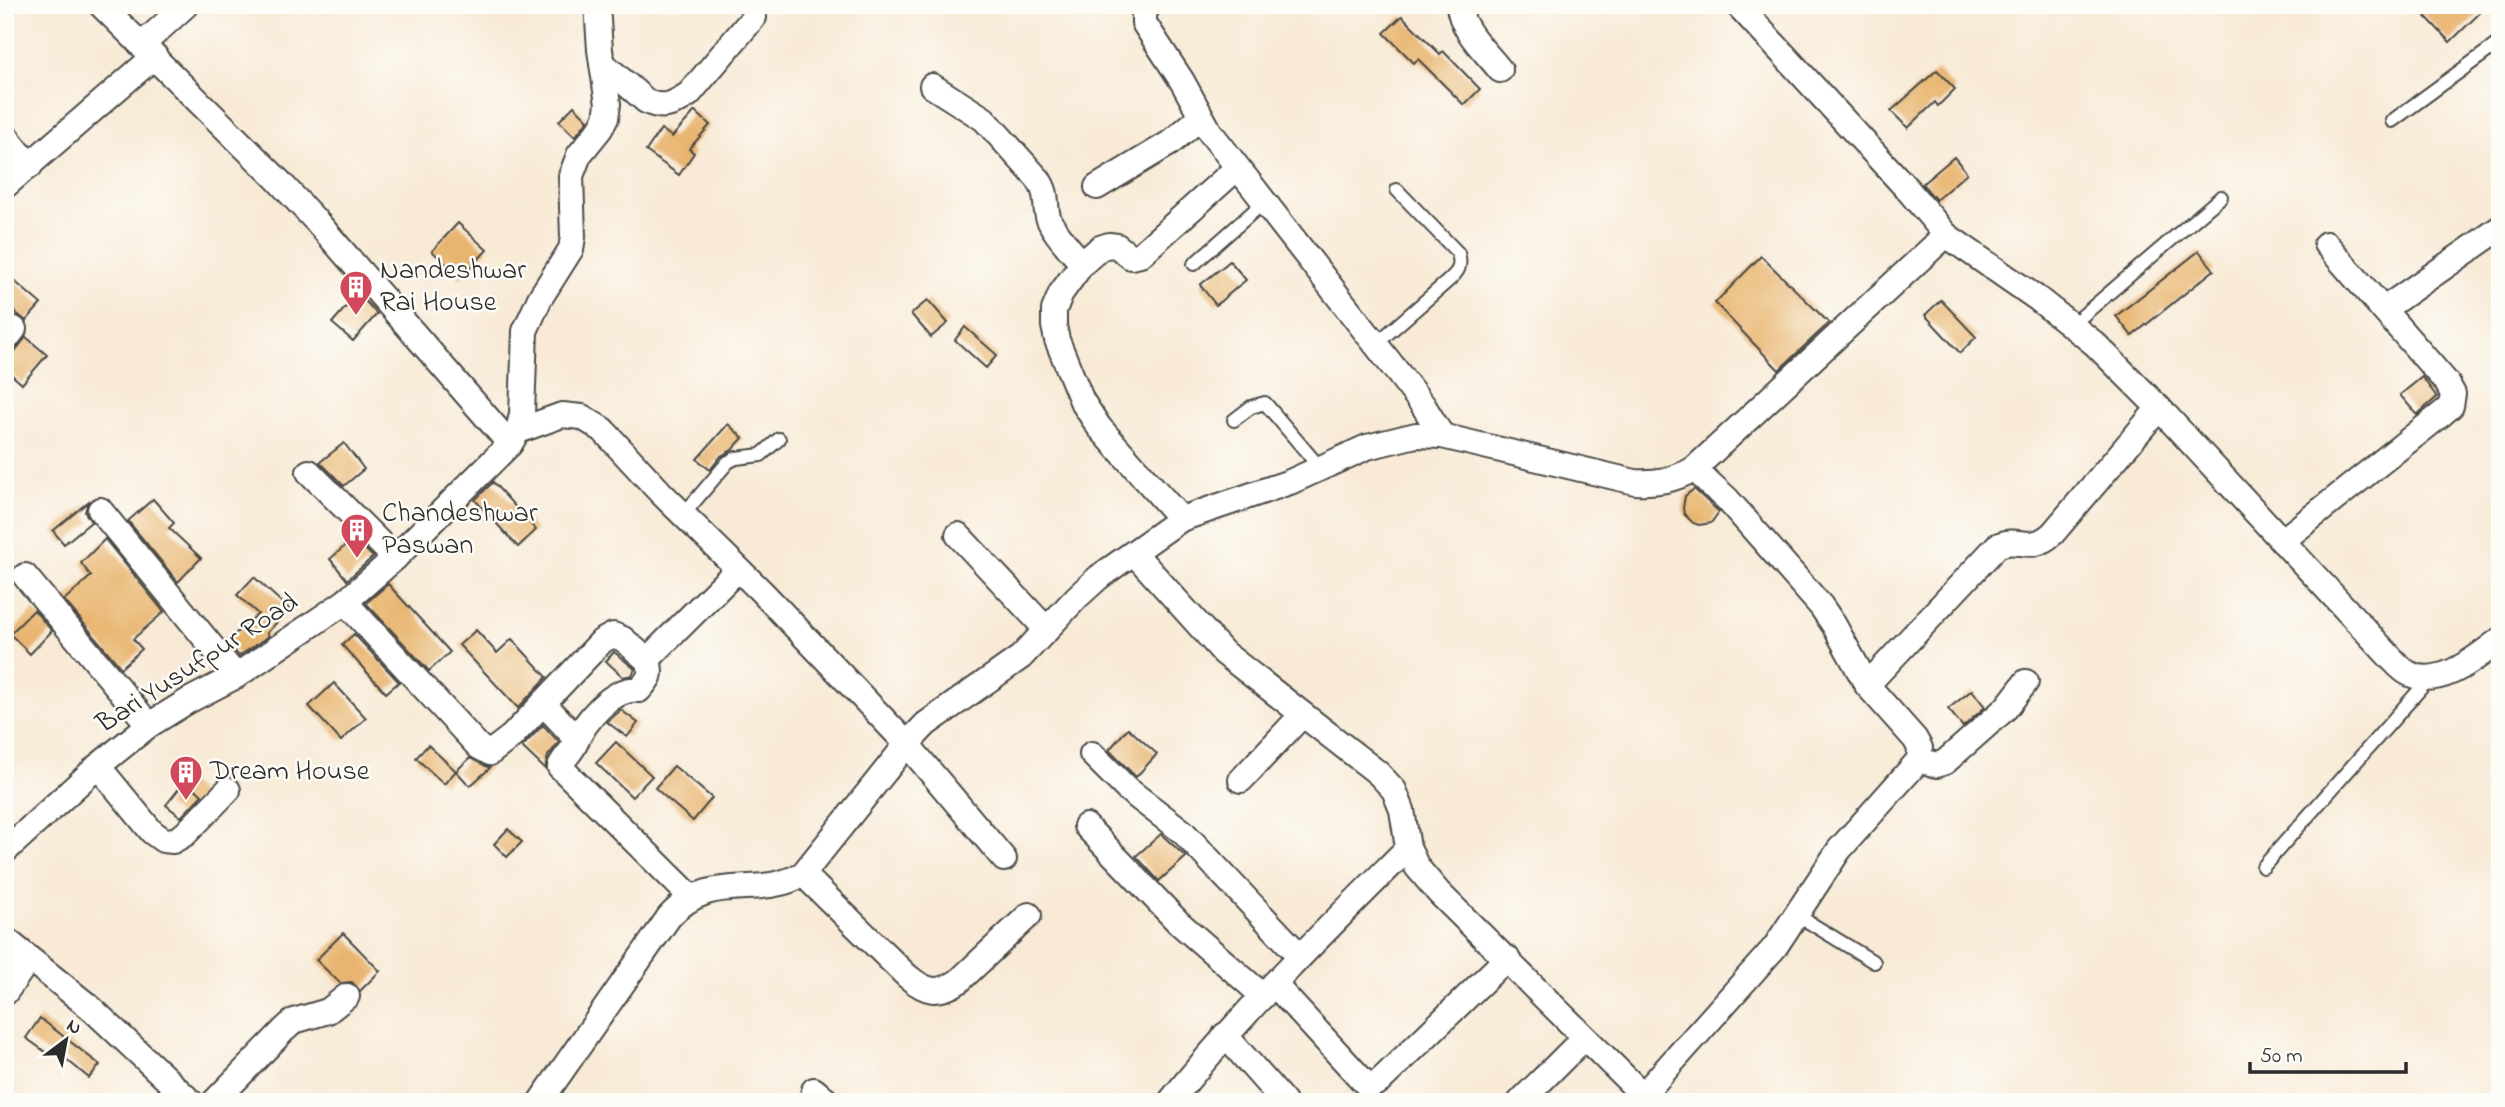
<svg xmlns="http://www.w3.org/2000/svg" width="2505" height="1107" viewBox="0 0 2505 1107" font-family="'Indie Flower',sans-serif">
	<rect width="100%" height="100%" fill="#fdfcf7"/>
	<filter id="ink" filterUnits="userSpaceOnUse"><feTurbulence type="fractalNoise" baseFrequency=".0143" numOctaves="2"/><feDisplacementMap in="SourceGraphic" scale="14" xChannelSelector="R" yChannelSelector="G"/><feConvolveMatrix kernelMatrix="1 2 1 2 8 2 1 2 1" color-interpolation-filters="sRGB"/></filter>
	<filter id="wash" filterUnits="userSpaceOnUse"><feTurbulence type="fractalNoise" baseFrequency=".00686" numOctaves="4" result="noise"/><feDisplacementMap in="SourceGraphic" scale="28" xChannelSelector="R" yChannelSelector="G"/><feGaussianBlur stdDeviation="1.57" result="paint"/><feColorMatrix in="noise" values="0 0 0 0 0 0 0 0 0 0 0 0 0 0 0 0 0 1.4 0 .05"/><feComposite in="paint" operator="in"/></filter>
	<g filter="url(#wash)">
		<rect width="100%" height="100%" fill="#f8ead6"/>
		<g id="blocks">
			<g fill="#e8b56f">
				<polygon points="2415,5 2488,5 2450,42"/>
				<polygon points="1402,16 1440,54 1443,51 1480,89 1464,105 1418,59 1414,63 1384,33"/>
				<polygon points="1937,70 1955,89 1938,106 1935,102 1908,128 1891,111"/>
				<polygon points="574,106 588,120 575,137 559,121"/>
				<polygon points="695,111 710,125 689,149 694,153 679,175 646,151 661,129 672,137"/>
				<polygon points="1954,157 1967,173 1936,200 1922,184"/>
				<polygon points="458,223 487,250 461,278 432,251"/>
				<polygon points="2199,251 2214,270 2132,336 2116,316"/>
				<polygon points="1761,256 1829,323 1779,370 1715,303"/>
				<polygon points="1230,261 1246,280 1216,305 1200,285"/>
				<polygon points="5,273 41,304 26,321 5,304"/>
				<polygon points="358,293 377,314 353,341 332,323"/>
				<polygon points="928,300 948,323 931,337 911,314"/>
				<polygon points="1941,300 1976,337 1960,353 1925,315"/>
				<polygon points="965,327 997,355 986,368 955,340"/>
				<polygon points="26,337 47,355 22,384 5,369 5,356 16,350"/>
				<polygon points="2422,377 2437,397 2417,415 2400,395"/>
				<polygon points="728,424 743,438 732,450 721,456 710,470 697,459"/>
				<polygon points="344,443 364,469 344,486 320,462"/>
				<polygon points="493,482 536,530 518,547 475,500"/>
				<polygon points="1694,489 1719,512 1711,523 1699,525 1693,523 1684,514 1683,508 1685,496"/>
				<polygon points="153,499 174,523 169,528 201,558 178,582 128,521"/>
				<polygon points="88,502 85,512 91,522 64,544 53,531"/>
				<polygon points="354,538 373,557 347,580 330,559"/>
				<polygon points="105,539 164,612 133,639 142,649 121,668 64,600 91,576 81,563"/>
				<polygon points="254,577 289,609 267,633 269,636 239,656 227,641 258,614 237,595"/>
				<polygon points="388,584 450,652 429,671 366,603"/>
				<polygon points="34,610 52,631 30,654 10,634"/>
				<polygon points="476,630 497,653 512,639 547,677 518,708 459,645"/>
				<polygon points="354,634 399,682 386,693 342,645"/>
				<polygon points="614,652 635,669 632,675 623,677 606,661"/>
				<polygon points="334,683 366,718 341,741 309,706"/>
				<polygon points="1972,690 1985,707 1963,727 1948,709"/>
				<polygon points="621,710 638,723 627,737 607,722"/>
				<polygon points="543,725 559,742 548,756 545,769 522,747"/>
				<polygon points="1128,728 1157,754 1136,777 1109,750"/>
				<polygon points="616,742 652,776 632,797 596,763"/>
				<polygon points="428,745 456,771 444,784 416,758"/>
				<polygon points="470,758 490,768 470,786 456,771"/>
				<polygon points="674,766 712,798 693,821 655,788"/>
				<polygon points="186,780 202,795 181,817 166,805"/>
				<polygon points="508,829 522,842 507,857 494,844"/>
				<polygon points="1161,834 1186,857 1159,881 1136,856"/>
				<polygon points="343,933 380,971 360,991 352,982 340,983 316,960"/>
				<polygon points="40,1018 100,1065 89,1078 54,1049 50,1055 26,1038"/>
			</g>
		</g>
	</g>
	<g filter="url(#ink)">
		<use href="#blocks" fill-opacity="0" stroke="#4a4845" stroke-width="2"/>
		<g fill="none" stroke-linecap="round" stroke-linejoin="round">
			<defs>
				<g id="service">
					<polyline points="2392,121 2500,42"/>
					<polyline points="1194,264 1264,202"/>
					<polyline points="2073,324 2221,197"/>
					<path d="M1376 344 1448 281C1458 272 1462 267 1458 253L1397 190"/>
					<polyline points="1234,420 1251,407 1265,403 1321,469"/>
					<polyline points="683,515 728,462 736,458 761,455 779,439"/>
					<polyline points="2263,867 2430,678"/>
					<polyline points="1797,915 1874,962"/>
				</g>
				<g id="minor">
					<polyline points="101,5 275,177 318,223 510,444"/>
					<polyline points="1149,5 1144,13 1144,23 1182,81 1210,132 1423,405 1442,436"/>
					<path d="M1459 5C1460 29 1486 52 1500 70"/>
					<path d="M1738 5 1909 191 1946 235 2038 299 2095 344 2159 408 2391 658C2396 663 2402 670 2408 673 2439 690 2477 657 2500 640"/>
					<polyline points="143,44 186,5"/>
					<path d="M602 63 646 101C663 110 674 104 689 94L754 17"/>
					<path d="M932 86 984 119 1038 179C1049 195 1044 202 1048 217 1052 231 1073 252 1082 264"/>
					<polyline points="5,135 30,166"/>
					<polyline points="5,186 155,56"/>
					<polyline points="1097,187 1170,143 1201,117"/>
					<polyline points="2384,309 2500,228"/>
					<polyline points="5,341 14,329"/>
					<polyline points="518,431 562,415 582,417 603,430 661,493 762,592 907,744 1004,859"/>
					<polyline points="309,472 395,558"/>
					<polyline points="100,510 236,676"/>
					<polyline points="1181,519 1099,427 1082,401 1057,340 1054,326 1054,310 1061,293 1082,264 1100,248 1109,245 1117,246 1131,257 1140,255 1237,168"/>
					<polyline points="958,535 1047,630"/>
					<polyline points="2282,541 2443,413 2451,406 2453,394 2447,383 2326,244"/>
					<polyline points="1134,553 1224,653 1378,773 1394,790 1402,810 1408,848 1417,867 1439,893 1650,1102"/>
					<polyline points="25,576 149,725"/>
					<polyline points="345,602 479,747 490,753 512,736 602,641 613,635 623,639 648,661"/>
					<path d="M1867 685 1997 546C2020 535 2029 555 2053 533L2159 408"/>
					<polyline points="543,703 576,738"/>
					<polyline points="1092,754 1127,789 1183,832 1300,956"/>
					<polyline points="1919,760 1937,765 1945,762 2006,708 2026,682"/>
					<polyline points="98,766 152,832 163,840 173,841 185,834 228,790"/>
					<polyline points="1241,780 1302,715"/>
					<polyline points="1086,826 1178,922 1263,996"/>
					<polyline points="5,851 98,766 149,725 188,701 236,676 345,602 395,558 510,444 518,431 522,414 525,331 540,298 571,249 573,237 571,176 579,155 600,129 606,118 608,104 600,50 597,5"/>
					<path d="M803 874 907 976C926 992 938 995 959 981L1029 915"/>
					<path d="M691 897 560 767C563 758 571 753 575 744 584 722 613 686 639 690 649 679 653 675 648 661L652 655 738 569"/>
					<polyline points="5,939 92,1009 191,1102"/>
					<polyline points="1274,984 1364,1082 1372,1085 1380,1081 1507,958"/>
					<polyline points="5,993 29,959"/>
					<polyline points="1225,1035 1284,1102"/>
					<polyline points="814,1090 828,1102"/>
					<polyline points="1643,1095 1775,947 1839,850 1919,760 1920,748 1915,739 1867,685 1834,625 1821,606 1727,499 1694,469"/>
					<polyline points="214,1102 284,1030 294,1021 328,1011 347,996"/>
					<path d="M540 1102 669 917C712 869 756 901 803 874L907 744 926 724 1021 657 1077 597 1099 577 1181 519 1290 482 1367 447 1416 435 1442 436 1635 482C1658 483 1674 480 1694 469L1946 235"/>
					<path d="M1170 1102C1243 1011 1326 930 1408 848"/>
					<polyline points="1520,1102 1584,1038"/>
				</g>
			</defs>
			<use href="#service" stroke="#4a4845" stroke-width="16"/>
			<use href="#minor" stroke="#4a4845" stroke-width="28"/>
			<use href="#service" stroke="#fff" stroke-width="12"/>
			<use href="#minor" stroke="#fff" stroke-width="24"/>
		</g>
	</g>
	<defs>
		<symbol id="building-pin" viewBox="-11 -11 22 30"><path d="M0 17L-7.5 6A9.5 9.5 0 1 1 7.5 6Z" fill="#d1495b" stroke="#fdfcf7"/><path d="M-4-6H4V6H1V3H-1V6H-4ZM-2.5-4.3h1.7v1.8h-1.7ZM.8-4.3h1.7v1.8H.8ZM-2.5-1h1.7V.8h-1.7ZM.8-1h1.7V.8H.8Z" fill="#fff"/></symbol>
	</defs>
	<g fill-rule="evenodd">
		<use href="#building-pin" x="337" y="268" width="38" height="52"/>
		<use href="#building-pin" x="338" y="511" width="38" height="52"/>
		<use href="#building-pin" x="167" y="753" width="38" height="52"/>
	</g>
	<g text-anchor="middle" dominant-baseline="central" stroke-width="5" stroke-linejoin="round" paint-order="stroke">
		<g font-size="28" fill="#2b2b2b" stroke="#fdfcf7" text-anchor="start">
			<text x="380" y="271">Nandeshwar<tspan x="380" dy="32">Rai House</tspan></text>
			<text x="382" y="514">Chandeshwar<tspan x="382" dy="32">Paswan</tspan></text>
			<text x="210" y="772">Dream House</text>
		</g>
		<g font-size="28" fill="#2b2b2b" stroke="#fdfcf7">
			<text transform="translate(198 664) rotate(-33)">Bari Yusufpur Road</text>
		</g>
	</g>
	<rect width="2505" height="1107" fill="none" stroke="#fdfcf7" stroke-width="28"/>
	<g transform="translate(66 1040) rotate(32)" stroke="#fdfcf7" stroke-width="5" paint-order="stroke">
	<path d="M0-5L12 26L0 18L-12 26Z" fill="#2b2b2b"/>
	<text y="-10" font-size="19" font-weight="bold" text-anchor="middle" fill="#2b2b2b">N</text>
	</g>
	<path d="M2250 1062v10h156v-10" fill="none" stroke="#2b2b2b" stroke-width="3.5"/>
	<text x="2260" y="1062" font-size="21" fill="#2b2b2b" stroke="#fdfcf7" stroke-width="5" paint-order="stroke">50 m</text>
</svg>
